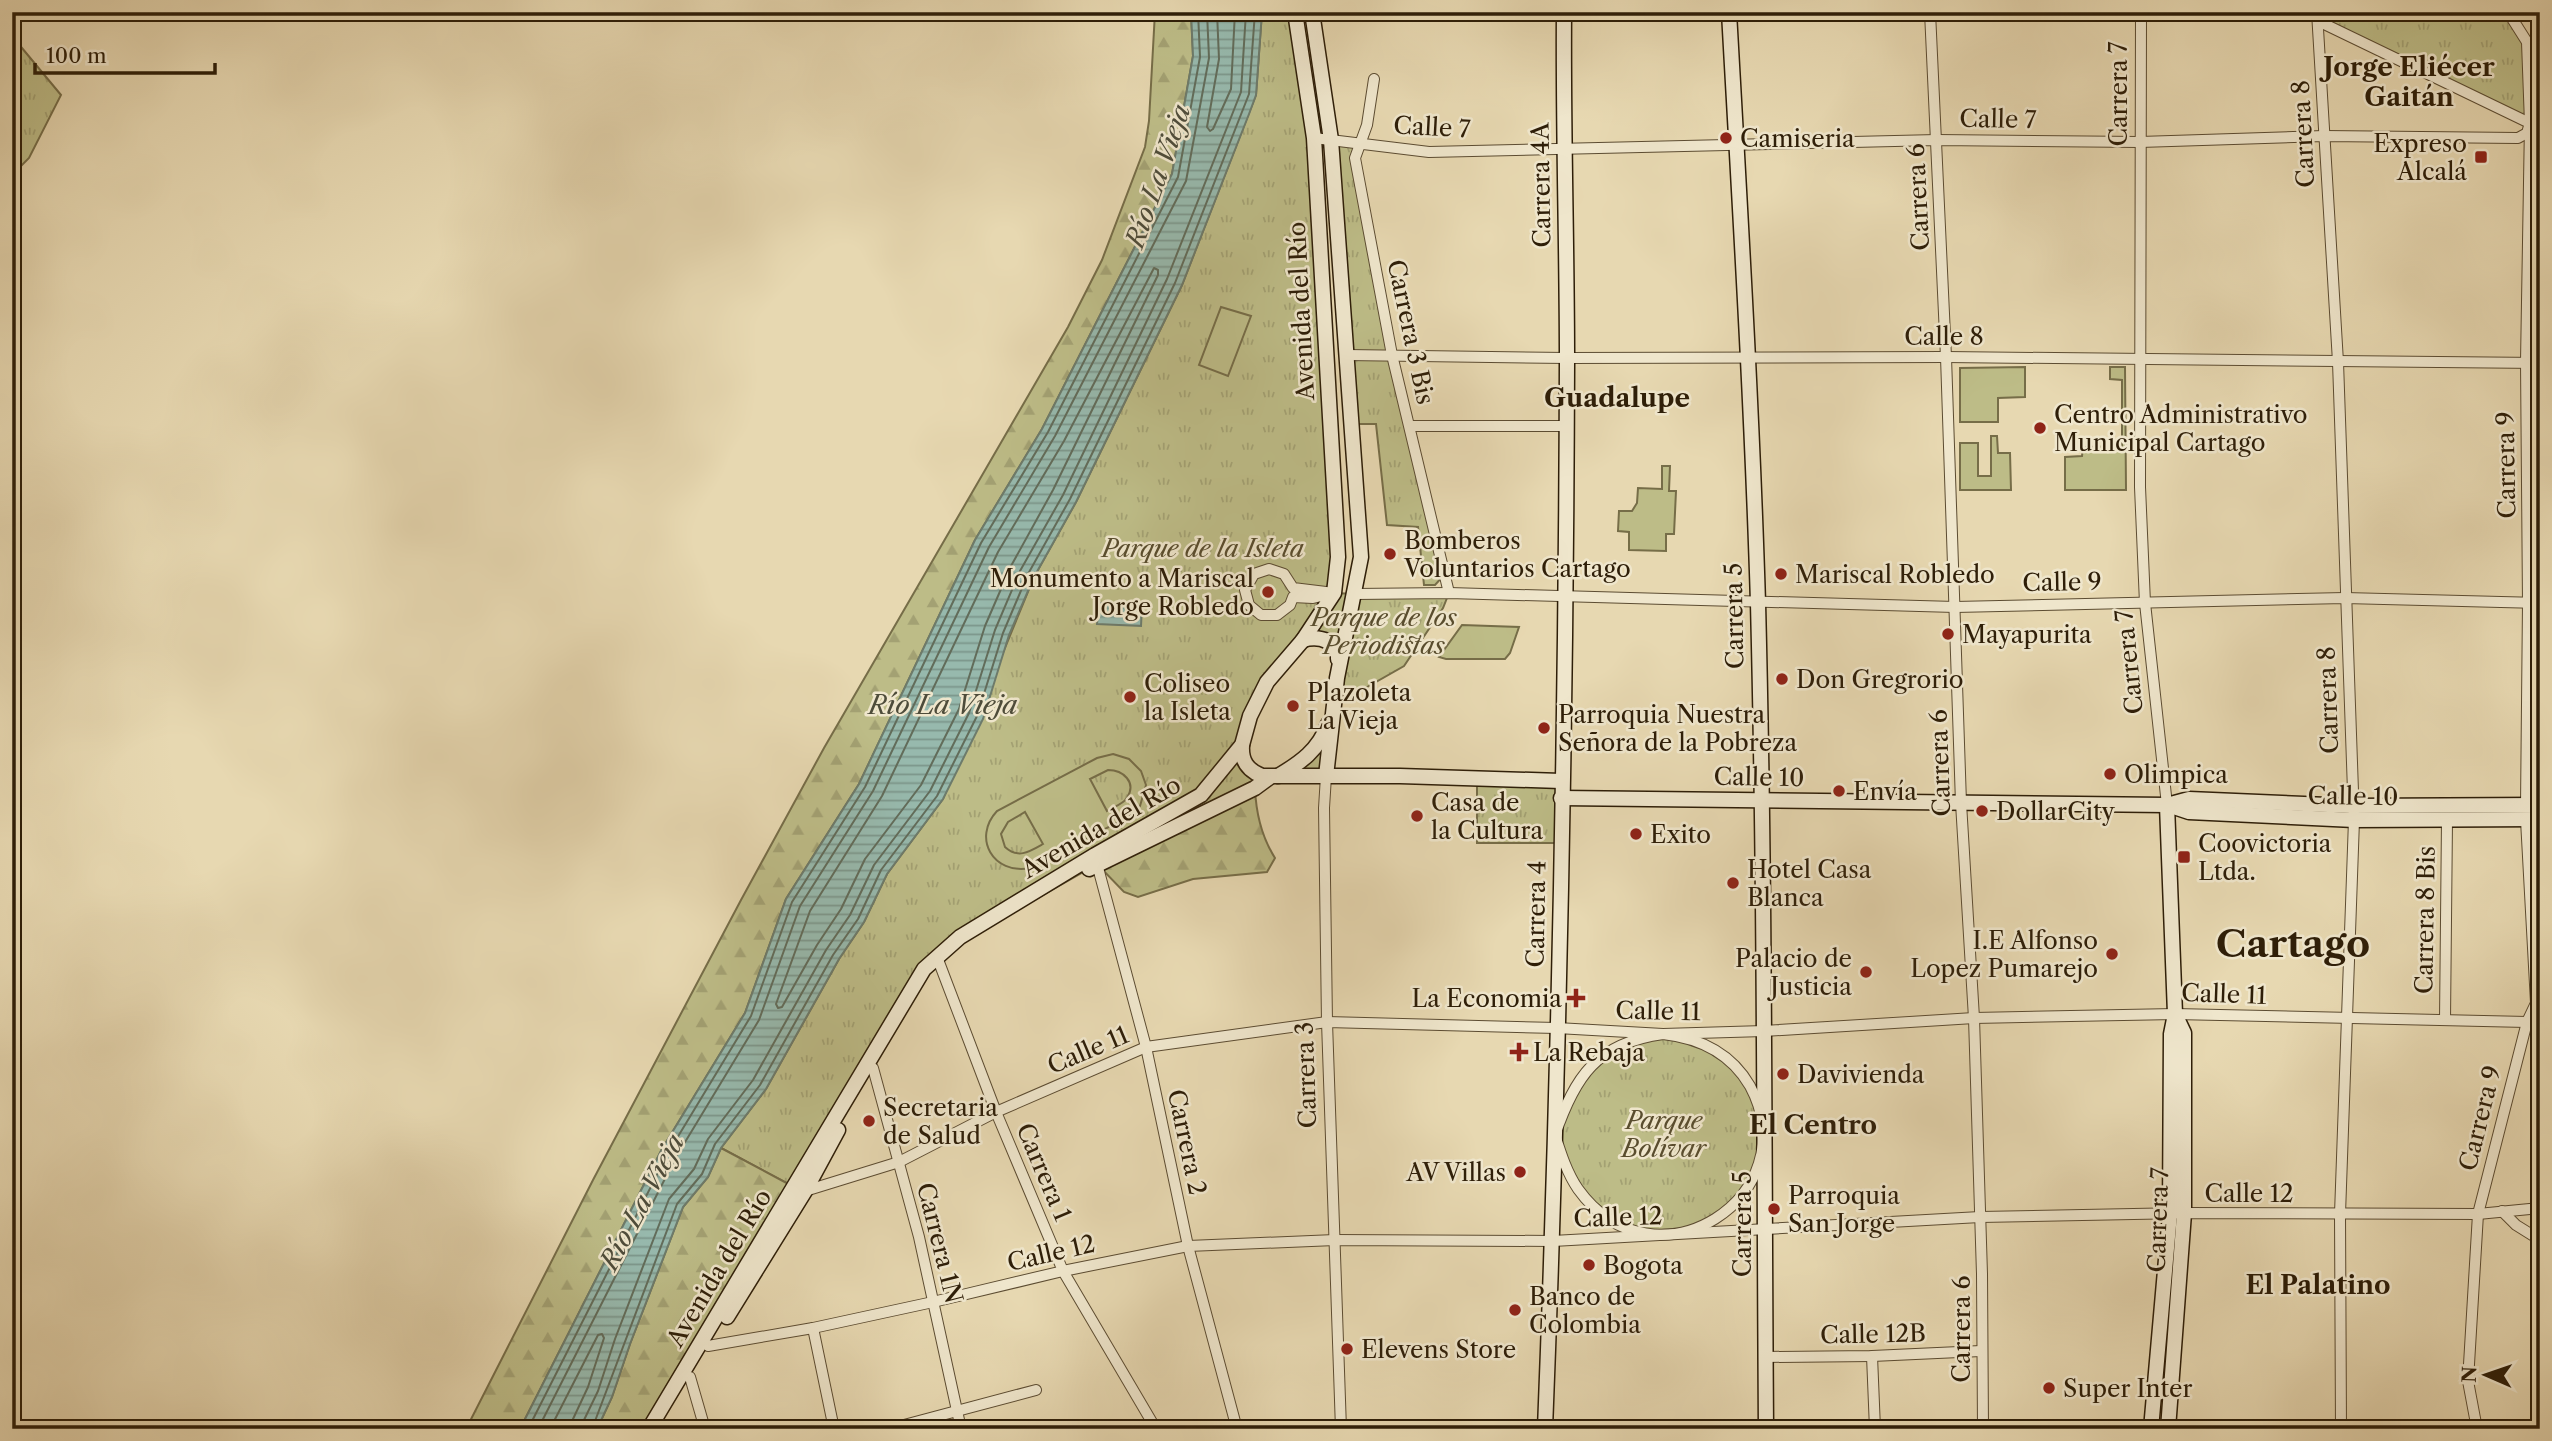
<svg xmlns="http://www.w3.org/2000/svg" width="2552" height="1441" viewBox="0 0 2552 1441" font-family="'Libre Caslon Text',serif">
	<defs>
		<pattern id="grass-tufts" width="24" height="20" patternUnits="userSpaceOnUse" patternTransform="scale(1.75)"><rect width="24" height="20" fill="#bdbc87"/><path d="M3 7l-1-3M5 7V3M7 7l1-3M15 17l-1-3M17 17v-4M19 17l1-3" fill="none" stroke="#a3a173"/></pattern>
		<pattern id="forest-firs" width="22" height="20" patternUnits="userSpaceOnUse" patternTransform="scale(1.75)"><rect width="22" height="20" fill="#bdbc87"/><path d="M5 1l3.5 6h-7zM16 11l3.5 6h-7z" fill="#a3a173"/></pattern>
		<pattern id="water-rules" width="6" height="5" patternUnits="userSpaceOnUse" patternTransform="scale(1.75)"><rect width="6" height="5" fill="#97b9ad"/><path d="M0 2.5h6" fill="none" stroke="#7c968b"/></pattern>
	</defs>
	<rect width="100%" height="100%" fill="#e7d8b1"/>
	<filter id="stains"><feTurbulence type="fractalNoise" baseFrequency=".00286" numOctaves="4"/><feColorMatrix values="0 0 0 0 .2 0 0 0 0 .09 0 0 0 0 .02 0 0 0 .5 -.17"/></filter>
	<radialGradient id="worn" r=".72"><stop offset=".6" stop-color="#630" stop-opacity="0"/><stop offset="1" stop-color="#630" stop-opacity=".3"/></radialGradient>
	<g fill="url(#grass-tufts)" stroke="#766d48" stroke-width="2">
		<polygon points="1262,12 1295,12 1314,138 1334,593 1278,667 1241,753 1270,777 1087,870 978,932 924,969 794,1187 721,1148 766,1089 839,959 864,922 887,874 943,799 1034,577 1076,502 1182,285 1256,95"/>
		<polygon points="2317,12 2508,12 2527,42 2530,123 2318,21"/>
		<polygon points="12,36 61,95 29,158 12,175"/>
		<polygon points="1331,140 1359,143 1355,158 1392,355 1445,574 1435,585 1424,585 1418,527 1387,525 1376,424 1352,424"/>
		<polygon points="1449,593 1443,608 1404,666 1360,691 1336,690 1355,594"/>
		<polygon points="1477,779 1561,781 1560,843 1477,843"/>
		<polygon points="1682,1036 1733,1063 1760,1113 1758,1163 1736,1202 1682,1234 1626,1227 1579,1189 1555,1135 1582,1076 1632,1040"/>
	</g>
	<g fill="url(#forest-firs)" stroke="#766d48" stroke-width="2">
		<polygon points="1155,12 1191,12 1193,56 1172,174 1042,429 975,540 859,784 786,899 745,1013 662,1149 520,1429 466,1429 593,1180 741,900 824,748 1068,327 1102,260 1145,147 1149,121"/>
		<path d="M1255 788C1256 814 1261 836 1275 858L1267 872 1193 879 1138 897 1124 892 1097 864Z"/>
		<polygon points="721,1148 794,1187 647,1429 597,1429 612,1397 630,1344 683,1207 708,1177"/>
		<polygon points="12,1414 37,1429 12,1429"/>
	</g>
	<g fill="#bdbc87" stroke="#766d48" stroke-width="2" fill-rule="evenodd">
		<polygon points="1221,307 1251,316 1228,376 1199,365"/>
		<polygon points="2025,367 2025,397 1998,398 1998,422 1960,422 1960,368"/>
		<polygon points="2110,367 2125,367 2126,490 2065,490 2065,457 2082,456 2083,447 2122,446 2122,380 2110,379"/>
		<polygon points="1991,436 1997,436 1998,453 2010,453 2011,490 1960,490 1960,443 1978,443 1978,476 1991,476"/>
		<polygon points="1662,466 1670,466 1669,491 1676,491 1674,534 1666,534 1666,551 1629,550 1629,532 1618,531 1619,511 1632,511 1637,503 1638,488 1662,489"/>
		<polygon points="1334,593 1355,594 1326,776 1277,777 1325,733 1339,656 1312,638"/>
		<polygon points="1462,625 1519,627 1510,653 1505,659 1446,659 1439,657"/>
		<path d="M1113 754 1129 759 1141 771 1146 785 1140 806 1130 816 1030 868C993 875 972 838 997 811L1097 758ZM1108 770C1123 770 1137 782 1127 798 1123 804 1114 807 1107 811L1090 779ZM1025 812 1043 844C1029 852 1018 859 1005 847L1001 834 1008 822Z"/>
	</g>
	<g fill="url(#water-rules)" stroke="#6d7b6b" stroke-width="2">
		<polygon points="1191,12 1262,12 1256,95 1249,114 1182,285 1076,502 1034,577 1009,635 983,719 943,799 887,874 864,922 839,959 766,1089 721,1148 708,1177 683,1207 630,1344 612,1397 597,1429 520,1429 662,1149 745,1013 786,899 859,784 975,540 1042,429 1172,174 1193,56"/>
		<polygon points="1099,603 1142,605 1141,626 1097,624"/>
	</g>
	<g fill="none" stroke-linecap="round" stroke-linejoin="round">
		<g stroke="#626c5a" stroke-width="2">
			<polyline points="1217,12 1219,59 1207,127 1210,131 1213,129 1231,89 1235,12"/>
			<polygon points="1154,268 1158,270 1158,275 1053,490 1011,566 985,626 959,709 921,785 865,859 841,909 817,945 782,1007 778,1008 776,1004 810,911 882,796 998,552 1064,441"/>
			<polyline points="528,1429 668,1153 751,1016 792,902 865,787 981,543 1048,432 1178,177 1200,57 1198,12"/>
			<polyline points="538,1429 676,1157 759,1020 800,906 873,791 989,547 1055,436 1186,181 1209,58 1207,12"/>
			<polyline points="550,1429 598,1335 602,1334 604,1338 588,1387 573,1419 572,1429"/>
			<polyline points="583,1429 584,1420 598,1391 615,1339 669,1199 694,1169 708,1139 753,1080 826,950 850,915 874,865 930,791 969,713 995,630 1020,571 1063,495 1167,279 1241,92 1246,12"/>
			<polyline points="592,1429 677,1204 702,1174 715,1144 760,1085 833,955 858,919 881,870 937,796 977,716 1003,633 1028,574 1070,499 1175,283 1249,94 1255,12"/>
		</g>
		<defs>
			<g id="minor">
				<polyline points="1930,12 1946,357 1961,803 1974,1018 1982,1274 1983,1429"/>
				<polyline points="2141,12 2140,487 2145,603 2167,805"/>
				<polyline points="2317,12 2338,362 2354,820 2340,1214 2341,1429"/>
				<polyline points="2508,12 2527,42 2530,123 2526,362 2528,603 2526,806"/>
				<polyline points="2318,21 2540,128"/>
				<polyline points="1374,79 1367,125 1355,158 1392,355 1449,593"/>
				<polyline points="1314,138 1429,152 1937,140 2140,142 2324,136 2518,138 2527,133 2530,123"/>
				<polyline points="1347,355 1567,358 1946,357 2540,363"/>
				<polyline points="1411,426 1566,426"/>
				<polygon points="1269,569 1284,574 1293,588 1334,593 1313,598 1293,597 1290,605 1277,615 1261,615 1249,605 1245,590 1254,574"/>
				<polyline points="1355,594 1449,593 1955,607 2345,598 2540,603"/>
				<polyline points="1326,776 1324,808 1327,1022 1341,1429"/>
				<polyline points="1097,864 1146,1047 1188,1246 1237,1429"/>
				<polyline points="937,957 996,1112 1063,1271 1156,1429"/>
				<polyline points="2445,1020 2447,820"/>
				<path d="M1663 1034C1699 1038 1731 1053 1750 1086 1809 1196 1655 1296 1578 1189 1567 1173 1561 1154 1555 1135 1575 1076 1597 1043 1663 1034Z"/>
				<polyline points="873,1068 919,1237 961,1429"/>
				<polyline points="805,1191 899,1162 996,1112 1146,1047 1327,1022 1557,1028 1663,1034 1764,1031 1974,1018 2175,1014 2527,1022 2540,1017"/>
				<polyline points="2502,1211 2516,1225 2540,1240"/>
				<polyline points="813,1328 834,1429"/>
				<polyline points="708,1346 813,1328 933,1302 1063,1271 1188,1246 1335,1240 1553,1241 1980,1217 2184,1213 2478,1214 2540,1208"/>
				<polyline points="1872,1356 1875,1429"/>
				<polyline points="1766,1357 1872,1356 1981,1351"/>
				<polyline points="690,1377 705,1429"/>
				<polyline points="889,1429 1036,1390"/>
				<polyline points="2477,1429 2468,1381 2478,1214 2527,1022 2536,1003 2526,820"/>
			</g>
			<g id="secondary">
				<polyline points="1312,12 1331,140 1361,557 1337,678 1326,776"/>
				<path d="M1729 12C1740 209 1752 406 1758 603 1765 878 1764 1153 1766 1429"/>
				<path d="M1303 640C1317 636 1329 639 1338 650V659"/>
				<path d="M1242 745C1241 761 1247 770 1262 776H1400L1561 781"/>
				<path d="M1278 776C1300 763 1319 750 1328 724"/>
				<polyline points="1561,798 2167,805 2189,799 2352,806 2540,805"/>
				<polyline points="2168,805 2189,812 2354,820 2540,819"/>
				<polyline points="1089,869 1255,788 1270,777"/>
				<polyline points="727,1317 805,1191 838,1130"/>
				<polyline points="649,1429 924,969 960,937 1095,855 1201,795 1242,745 1250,716 1267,682 1303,640 1334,593 1338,557 1314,138 1295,12"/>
				<path d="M1545 1429C1559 1073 1566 717 1567 361 1567 245 1563 129 1564 12"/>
				<polyline points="2151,1429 2170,1214 2171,1034 2175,1014 2167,805"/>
				<polyline points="2168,1429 2184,1213 2184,1033 2175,1014"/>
			</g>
		</defs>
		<use href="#minor" stroke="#5c4c32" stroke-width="12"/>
		<use href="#secondary" stroke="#2e1e08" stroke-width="17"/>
		<use href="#minor" stroke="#efe6cc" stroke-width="10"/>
		<use href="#secondary" stroke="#efe6cc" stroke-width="14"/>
	</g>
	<g fill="#8f2418" stroke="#efe6cc" stroke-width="2.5">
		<circle cx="1726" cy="138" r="7"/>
		<rect x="2474" y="150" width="14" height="14" rx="3.5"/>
		<circle cx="2040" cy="428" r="7"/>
		<circle cx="1390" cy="554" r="7"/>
		<circle cx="1781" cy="574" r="7"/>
		<circle cx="1268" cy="592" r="7"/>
		<circle cx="1948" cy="634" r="7"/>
		<circle cx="1782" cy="679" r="7"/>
		<circle cx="1130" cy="697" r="7"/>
		<circle cx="1293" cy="706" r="7"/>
		<circle cx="1544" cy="728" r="7"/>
		<circle cx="2110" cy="774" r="7"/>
		<circle cx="1839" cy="791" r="7"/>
		<circle cx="1982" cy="811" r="7"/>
		<circle cx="1417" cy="816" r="7"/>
		<circle cx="1636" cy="834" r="7"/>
		<rect x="2177" y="850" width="14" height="14" rx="3.5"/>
		<circle cx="1733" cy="883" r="7"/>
		<circle cx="2112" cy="954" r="7"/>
		<circle cx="1866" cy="972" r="7"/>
		<path d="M1572.5 987.5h7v7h7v7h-7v7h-7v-7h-7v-7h7z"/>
		<path d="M1515.5 1041.5h7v7h7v7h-7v7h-7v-7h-7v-7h7z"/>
		<circle cx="1783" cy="1074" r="7"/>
		<circle cx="869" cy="1121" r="7"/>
		<circle cx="1520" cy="1172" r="7"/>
		<circle cx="1774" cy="1209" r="7"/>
		<circle cx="1589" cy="1265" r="7"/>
		<circle cx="1515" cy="1310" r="7"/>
		<circle cx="1347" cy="1349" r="7"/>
		<circle cx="2049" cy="1388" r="7"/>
	</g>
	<g text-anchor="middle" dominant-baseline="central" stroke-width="5" stroke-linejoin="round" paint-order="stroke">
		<g font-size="24" fill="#2e1e08" stroke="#efe6cc">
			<text transform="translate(2118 94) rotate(-90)">Carrera 7</text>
			<text transform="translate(1998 119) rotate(1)">Calle 7</text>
			<text transform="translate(1432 127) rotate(3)">Calle 7</text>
			<text transform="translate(2303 134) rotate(-93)">Carrera 8</text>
			<text transform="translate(1541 185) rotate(-91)">Carrera 4A</text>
			<text transform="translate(1918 197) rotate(-93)">Carrera 6</text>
			<text transform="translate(1301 311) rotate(-93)">Avenida del Río</text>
			<text transform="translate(1411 332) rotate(78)">Carrera 3 Bis</text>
			<text x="1944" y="336">Calle 8</text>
			<text transform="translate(2506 465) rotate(-91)">Carrera 9</text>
			<text transform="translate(2062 582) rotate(-1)">Calle 9</text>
			<text transform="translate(1734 616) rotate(-91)">Carrera 5</text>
			<text transform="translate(2129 662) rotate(-96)">Carrera 7</text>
			<text transform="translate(2328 700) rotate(-92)">Carrera 8</text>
			<text transform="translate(1940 763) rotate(-92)">Carrera 6</text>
			<text transform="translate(1759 777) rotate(1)">Calle 10</text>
			<text transform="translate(2353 796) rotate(1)">Calle 10</text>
			<text transform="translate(1101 827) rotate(-30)">Avenida del Río</text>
			<text transform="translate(1536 914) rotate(-89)">Carrera 4</text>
			<text transform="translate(2425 920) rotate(-89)">Carrera 8 Bis</text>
			<text transform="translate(2224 994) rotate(2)">Calle 11</text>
			<text transform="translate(1658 1011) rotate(1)">Calle 11</text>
			<text transform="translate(1088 1050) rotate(-23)">Calle 11</text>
			<text transform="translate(1306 1075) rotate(-92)">Carrera 3</text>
			<text transform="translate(2480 1118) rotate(-76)">Carrera 9</text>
			<text transform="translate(1187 1142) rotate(78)">Carrera 2</text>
			<text transform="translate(1044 1172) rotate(67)">Carrera 1</text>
			<text x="2249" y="1193">Calle 12</text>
			<text transform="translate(1618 1217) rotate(-2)">Calle 12</text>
			<text transform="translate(2158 1220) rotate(-88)">Carrera 7</text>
			<text transform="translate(1742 1224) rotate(-90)">Carrera 5</text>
			<text transform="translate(940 1243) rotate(76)">Carrera 1N</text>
			<text transform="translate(1051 1253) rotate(-13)">Calle 12</text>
			<text transform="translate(719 1268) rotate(-59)">Avenida del Río</text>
			<text transform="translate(1961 1329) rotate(-90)">Carrera 6</text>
			<text transform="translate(1873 1334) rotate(-1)">Calle 12B</text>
		</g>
		<g font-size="24" fill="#2e1e08" stroke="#efe6cc" text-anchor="start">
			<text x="1740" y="138">Camiseria</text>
			<text x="2467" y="143" text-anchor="end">Expreso<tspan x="2467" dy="28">Alcalá</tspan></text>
			<text x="2054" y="414">Centro Administrativo<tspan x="2054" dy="28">Municipal Cartago</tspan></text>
			<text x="1404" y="540">Bomberos<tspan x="1404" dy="28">Voluntarios Cartago</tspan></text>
			<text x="1795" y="574">Mariscal Robledo</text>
			<text x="1254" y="578" text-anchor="end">Monumento a Mariscal<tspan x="1254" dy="28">Jorge Robledo</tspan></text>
			<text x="1962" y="634">Mayapurita</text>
			<text x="1796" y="679">Don Gregrorio</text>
			<text x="1144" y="683">Coliseo<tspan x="1144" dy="28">la Isleta</tspan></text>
			<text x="1307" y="692">Plazoleta<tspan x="1307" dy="28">La Vieja</tspan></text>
			<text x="1558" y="714">Parroquia Nuestra<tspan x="1558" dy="28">Señora de la Pobreza</tspan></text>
			<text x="2124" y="774">Olimpica</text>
			<text x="1853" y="791">Envía</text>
			<text x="1431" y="802">Casa de<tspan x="1431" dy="28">la Cultura</tspan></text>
			<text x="1996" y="811">DollarCity</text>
			<text x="1650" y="834">Exito</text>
			<text x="2198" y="843">Coovictoria<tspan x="2198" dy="28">Ltda.</tspan></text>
			<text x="1747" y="869">Hotel Casa<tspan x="1747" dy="28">Blanca</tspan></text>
			<text x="2098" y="940" text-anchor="end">I.E Alfonso<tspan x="2098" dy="28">Lopez Pumarejo</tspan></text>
			<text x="1852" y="958" text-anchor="end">Palacio de<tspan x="1852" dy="28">Justicia</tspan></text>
			<text x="1562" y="998" text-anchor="end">La Economia</text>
			<text x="1533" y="1052">La Rebaja</text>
			<text x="1797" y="1074">Davivienda</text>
			<text x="883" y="1107">Secretaria<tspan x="883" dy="28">de Salud</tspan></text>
			<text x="1506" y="1172" text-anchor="end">AV Villas</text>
			<text x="1788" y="1195">Parroquia<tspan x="1788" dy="28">San Jorge</tspan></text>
			<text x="1603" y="1265">Bogota</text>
			<text x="1529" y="1296">Banco de<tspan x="1529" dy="28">Colombia</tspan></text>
			<text x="1361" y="1349">Elevens Store</text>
			<text x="2063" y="1388">Super Inter</text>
		</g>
		<g font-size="24" font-style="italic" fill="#594d2e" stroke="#efe6cc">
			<text x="1203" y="548">Parque de la Isleta</text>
			<text x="1384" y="617">Parque de los<tspan x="1384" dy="28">Periodistas</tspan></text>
			<text x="1664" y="1120">Parque<tspan x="1664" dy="28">Bolívar</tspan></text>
		</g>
		<g font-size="26" font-weight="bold" fill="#2e1e08" stroke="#efe6cc">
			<text x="2409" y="67">Jorge Eliécer<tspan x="2409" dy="30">Gaitán</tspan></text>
			<text x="1617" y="398">Guadalupe</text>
			<text x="1813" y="1125">El Centro</text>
			<text x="2318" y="1285">El Palatino</text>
		</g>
		<g font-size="26" font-style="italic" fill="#4e4c3a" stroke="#efe6cc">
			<text transform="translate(1158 176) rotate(-71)">Río La Vieja</text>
			<text x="943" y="705">Río La Vieja</text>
			<text transform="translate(642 1202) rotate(-62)">Río La Vieja</text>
		</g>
		<g font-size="38" font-weight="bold" fill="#2e1e08" stroke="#efe6cc">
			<text x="2293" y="943">Cartago</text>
		</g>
	</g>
	<rect width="2552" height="1441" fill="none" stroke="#e7d8b1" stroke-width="42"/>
	<rect x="14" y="14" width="2524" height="1413" fill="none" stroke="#2e1e08" stroke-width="3.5"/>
	<rect x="21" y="21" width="2510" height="1399" fill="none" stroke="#2e1e08" stroke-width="2"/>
	<g transform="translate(2486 1375) rotate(272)" stroke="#efe6cc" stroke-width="5" paint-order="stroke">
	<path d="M0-5L12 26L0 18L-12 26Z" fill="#2e1e08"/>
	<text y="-10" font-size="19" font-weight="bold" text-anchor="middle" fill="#2e1e08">N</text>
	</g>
	<path d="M35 63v10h180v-10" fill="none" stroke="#2e1e08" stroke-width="3.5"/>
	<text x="46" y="63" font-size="21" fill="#2e1e08" stroke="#efe6cc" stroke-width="5" paint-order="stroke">100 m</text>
	<rect width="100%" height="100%" filter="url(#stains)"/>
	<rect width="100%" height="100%" fill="url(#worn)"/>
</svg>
